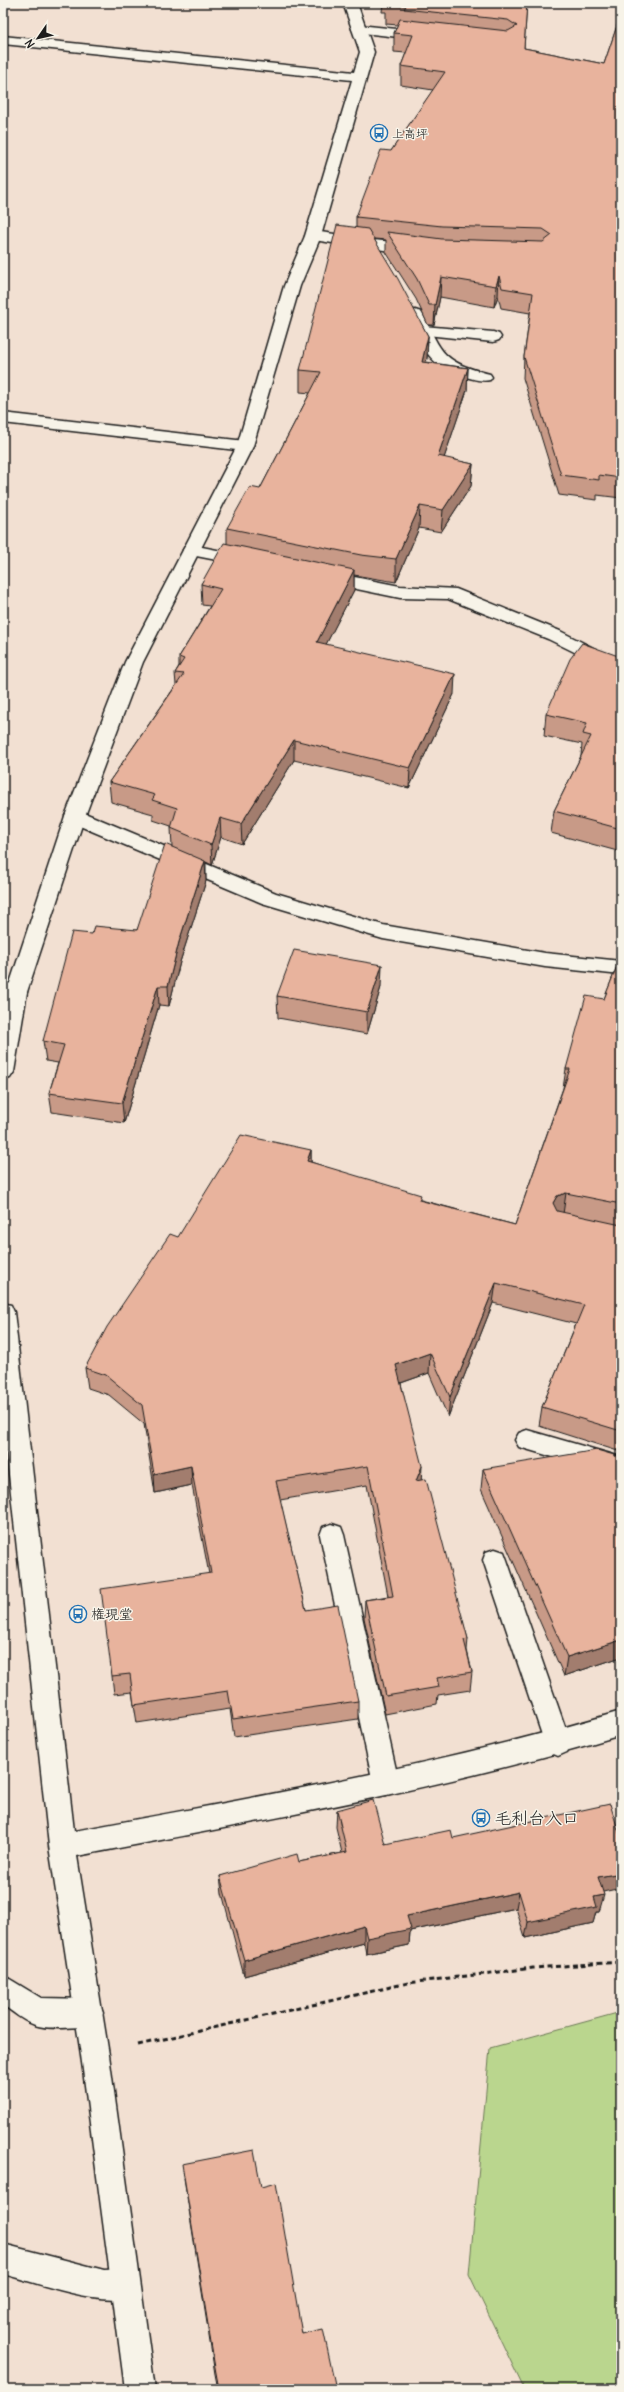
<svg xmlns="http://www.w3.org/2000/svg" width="624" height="2392" viewBox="0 0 624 2392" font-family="Delius,'Klee One',sans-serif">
	<rect width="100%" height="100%" fill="#f2e0d2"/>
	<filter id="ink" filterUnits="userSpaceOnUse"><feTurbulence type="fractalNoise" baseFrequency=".025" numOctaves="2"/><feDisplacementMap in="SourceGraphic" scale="8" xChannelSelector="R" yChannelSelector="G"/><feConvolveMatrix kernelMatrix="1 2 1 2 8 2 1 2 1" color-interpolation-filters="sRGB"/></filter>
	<g filter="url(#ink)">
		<polygon fill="#bad68e" stroke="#6b7955" points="621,2012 621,2389 524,2389 469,2274 490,2048"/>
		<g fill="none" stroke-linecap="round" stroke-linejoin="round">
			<defs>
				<g id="lane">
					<polygon points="373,240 416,244 424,249 416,254 368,248 365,245 368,242"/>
					<polygon points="423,326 493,332 499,334 501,337 499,340 493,342 417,334 415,331 417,328"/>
					<polygon points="192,545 247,556 253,557 256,561 253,565 247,566 186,554 183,550 186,546"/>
					<polygon points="324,571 400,586 456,589 560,631 621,662 621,675 548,639 448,599 400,598 318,581 315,577 318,573"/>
					<polygon points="527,1430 621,1457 621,1477 519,1447 515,1440 519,1433"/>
				</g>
				<g id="street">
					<polygon points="359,25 425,32 432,36 425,40 354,32 352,29 354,26"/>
					<polygon points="313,231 363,238 371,243 363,248 308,239 305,236"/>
					<path d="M415 310 421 312 423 315C443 356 444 362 490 374L492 377 490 380C481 382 474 379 466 377 428 367 423 347 407 315L409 312Z"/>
					<polygon points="3,413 245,441 251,442 253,446 251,450 245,451 3,423"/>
					<polygon points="75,809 276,893 383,925 545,953 621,961 621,975 545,967 383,939 262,903 68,821 65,816 68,811"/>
					<polygon points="3,982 24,987 27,992 24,997 17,1000 3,998"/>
					<polygon points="332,1524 341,1527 344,1535 399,1783 395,1792 386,1795 377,1792 373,1783 320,1535 323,1527"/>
					<polygon points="495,1549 504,1552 507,1560 571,1744 567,1752 558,1756 549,1752 545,1744 483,1560 486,1552"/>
					<path d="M3 1975 41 1998 89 1999 99 2003 103 2013 99 2023C86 2028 48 2030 35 2025 23 2021 13 2012 3 2005Z"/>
					<path d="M3 2244 104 2270 125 2269 136 2273 140 2284 136 2295C103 2308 38 2283 3 2274Z"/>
				</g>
				<g id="secondary">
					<polygon points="343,3 357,3 374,52 321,236 300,286 253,446 143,662 85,816 27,992 14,1072 10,1078 3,1080 3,1013 7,992 65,816 125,662 237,446 284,286 305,236 352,80 3,44 3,36 354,72 360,52"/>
					<path d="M3 1303 11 1305 14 1312 74 1831C258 1797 441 1765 621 1711V1735C442 1789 260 1821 77 1856L109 2055 155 2389H125L81 2055 49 1846 3 1419Z"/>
				</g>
			</defs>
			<use href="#lane" stroke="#1c1c1c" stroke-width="3"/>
			<use href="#street" stroke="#1c1c1c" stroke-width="3"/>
			<use href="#secondary" stroke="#1c1c1c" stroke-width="3"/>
			<polyline stroke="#1c1c1c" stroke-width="3" stroke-dasharray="5 3.5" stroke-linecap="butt" points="138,2045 408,1983 533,1968 621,1962"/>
			<use href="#lane" fill="#f7f3e8" fill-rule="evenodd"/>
			<use href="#street" fill="#f7f3e8" fill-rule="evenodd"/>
			<use href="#secondary" fill="#f7f3e8" fill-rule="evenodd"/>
		</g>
		<g fill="#c89a87" stroke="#1c1c1c">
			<polygon points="383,3 527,3 524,48 604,64 621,14 621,498 597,495 597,500 559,495 523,378 524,357 530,313 501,308 498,296 494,307 440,297 434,325 428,325 416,299 386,252 386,240 374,239 428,336 427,358 426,362 468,368 467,390 444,458 473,464 471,486 441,532 419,528 396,582 354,575 354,590 326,644 454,694 409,788 294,760 242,844 221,837 212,865 206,862 206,881 180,962 169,1006 159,1005 124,1123 52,1112 49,1093 58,1063 46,1061 43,1041 92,934 137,930 172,847 171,828 171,826 153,820 153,814 111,802 109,782 176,685 175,673 179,666 179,657 210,606 202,605 201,584 227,544 227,528 260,489 310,393 300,392 300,370 356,227 356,217 391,151 433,90 401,85 401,66 406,53 394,52 394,33 398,25 386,24 386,12 382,12"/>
			<polygon points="621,657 621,852 551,833 554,811 581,756 582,744 544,736 546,714"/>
			<polygon points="621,956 621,1452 539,1426 542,1407 576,1324 493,1303 448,1417 429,1373 401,1383 421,1480 468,1639 467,1650 472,1672 470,1690 438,1695 437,1704 385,1714 364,1618 365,1600 388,1596 367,1485 280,1500 306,1610 358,1701 358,1719 234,1737 230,1709 137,1723 132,1692 114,1694 112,1676 209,1574 192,1485 155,1493 144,1424 109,1395 88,1388 85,1368 178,1237 311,1150 311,1162 421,1200 515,1225 563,1088 566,1069 604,999"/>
			<polygon points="381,987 367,1034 278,1018 277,996"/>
			<polygon points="621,1457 621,1657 564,1676 481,1489 483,1469"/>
			<polygon points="337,1810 385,1844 453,1838 603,1892 599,1912 596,1912 593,1923 525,1938 516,1908 410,1931 409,1945 366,1954 364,1943 244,1976 222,1893 220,1876 299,1862 342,1853 336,1827"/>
			<polygon points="184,2178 261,2187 302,2334 336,2389 218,2389 215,2374"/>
		</g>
		<g fill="#a27d6e" stroke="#1c1c1c">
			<polygon points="499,276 498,296 494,307 496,286"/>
			<polygon points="441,277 440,297 434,325 435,305"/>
			<polygon points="428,336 427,358 422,384 422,362"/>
			<polygon points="468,368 467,390 437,479 438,456"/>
			<polygon points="473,464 471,486 441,532 443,510"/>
			<polygon points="420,506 419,528 396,582 396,559"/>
			<polygon points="354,570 354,590 317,662 317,642"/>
			<polygon points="455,674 454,694 409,788 410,768"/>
			<polygon points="294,740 294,760 242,844 241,824"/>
			<polygon points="220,818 221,837 212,865 211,845"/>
			<polygon points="205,861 206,881 180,962 169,1006 168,986 179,942"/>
			<polygon points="382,965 381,987 367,1034 367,1012"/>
			<polygon points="158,986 159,1005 124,1123 122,1103"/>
			<polygon points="311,1150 311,1170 307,1161"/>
			<polygon points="566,1193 563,1214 551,1223 553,1203 557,1196"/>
			<polygon points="496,1283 493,1303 448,1417 450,1397"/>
			<polygon points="430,1353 429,1373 395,1385 396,1365"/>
			<polygon points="191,1466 192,1485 155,1493 154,1474"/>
			<polygon points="422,1466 421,1485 416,1481"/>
			<polygon points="621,1640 621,1657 564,1676 567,1657"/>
			<polygon points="621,1873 621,1888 594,1894 598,1877"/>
			<polygon points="519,1892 516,1908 410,1931 409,1945 366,1954 367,1938 407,1916"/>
			<polygon points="604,1895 599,1912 596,1912 593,1923 525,1938 528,1922 594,1897"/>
			<polygon points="364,1926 364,1943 244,1976 244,1960"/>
		</g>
		<g fill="#e8b39d" stroke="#1c1c1c">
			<polygon points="387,3 527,3 524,48 604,64 621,14 621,478 599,475 599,480 561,475 524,357 533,293 502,288 499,276 496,286 441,277 435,305 429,305 417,279 387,232 442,239 543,242 552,235 543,229 442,226 356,217 381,150 391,151 445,72 401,66 413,35 394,33 400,19 508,31 517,26 508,20 404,9 406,6 386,5"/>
			<polygon points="337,225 368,229 398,279 428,336 422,362 468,368 438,456 473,464 443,510 420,506 396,559 361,555 227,528 250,487 260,489 321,372 300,370"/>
			<polygon points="224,543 354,570 317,642 455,674 410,768 294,740 241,824 220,818 211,845 171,828 177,808 152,800 155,795 109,782 184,674 175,673 184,659 179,657 221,589 201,584"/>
			<polygon points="582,643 621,657 621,829 554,811 591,736 583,734 587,723 546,714 570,659"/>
			<polygon points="165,844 205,861 179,942 168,986 158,986 122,1103 49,1093 64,1045 43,1041 72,932 92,934 94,926 137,930"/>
			<polygon points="294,950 382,965 367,1012 277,996"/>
			<polygon points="621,956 621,1204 566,1193 557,1196 553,1203 557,1211 621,1225 621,1431 542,1407 584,1305 496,1283 450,1397 430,1353 396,1365 422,1466 416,1481 426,1479 468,1639 464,1640 472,1672 437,1678 439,1687 386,1696 365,1600 393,1596 368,1466 276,1481 306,1610 338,1605 358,1701 233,1719 228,1691 134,1705 130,1674 112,1676 101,1589 211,1573 191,1466 154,1474 142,1405 106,1375 85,1368 107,1327 170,1234 178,1237 241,1135 311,1150 307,1161 421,1195 419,1200 515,1225 570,1069 566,1069 586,996 604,999"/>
			<polygon points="597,1450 621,1457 621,1640 567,1657 483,1469"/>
			<polygon points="373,1800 385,1844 451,1830 453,1838 610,1804 621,1839 621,1873 598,1877 604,1895 594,1897 597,1907 528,1922 519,1892 407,1916 411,1929 367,1938 364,1926 244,1960 220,1876 297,1854 299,1862 347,1852 337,1810"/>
			<polygon points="254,2150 261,2187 276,2183 302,2334 323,2329 336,2389 219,2389 214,2362 182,2164"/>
		</g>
	</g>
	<defs>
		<symbol id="bus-ring" viewBox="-11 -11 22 22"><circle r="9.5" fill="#f7f3e8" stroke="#1f6fb2" stroke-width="1.5"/><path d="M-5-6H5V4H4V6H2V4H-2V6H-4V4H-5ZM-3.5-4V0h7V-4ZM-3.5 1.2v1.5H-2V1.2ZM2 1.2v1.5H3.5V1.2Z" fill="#1f6fb2"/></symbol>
	</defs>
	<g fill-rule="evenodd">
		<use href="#bus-ring" x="369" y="123" width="20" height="20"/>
		<use href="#bus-ring" x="68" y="1604" width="20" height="20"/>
		<use href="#bus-ring" x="471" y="1808" width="20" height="20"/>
	</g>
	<g text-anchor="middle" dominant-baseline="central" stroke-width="3" stroke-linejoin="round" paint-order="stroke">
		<g font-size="12" fill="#1c1c1c" stroke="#f7f3e8" text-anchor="start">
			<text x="392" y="133">上高坪</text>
		</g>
		<g font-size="14" fill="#1c1c1c" stroke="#f7f3e8" text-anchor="start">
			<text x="91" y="1614">権現堂</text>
		</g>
		<g font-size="17" fill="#1c1c1c" stroke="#f7f3e8" text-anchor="start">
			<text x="494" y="1818">毛利台入口</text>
		</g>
	</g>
	<rect width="624" height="2392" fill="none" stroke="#f7f3e8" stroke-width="16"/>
	<rect x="8" y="8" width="608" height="2376" fill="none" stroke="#1c1c1c" stroke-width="1.5" filter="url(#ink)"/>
	<g transform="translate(38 38) rotate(236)" stroke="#f7f3e8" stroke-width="3" paint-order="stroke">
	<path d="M0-3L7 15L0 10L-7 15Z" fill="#1c1c1c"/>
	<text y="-6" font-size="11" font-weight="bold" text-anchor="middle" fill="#1c1c1c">N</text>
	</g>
</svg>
